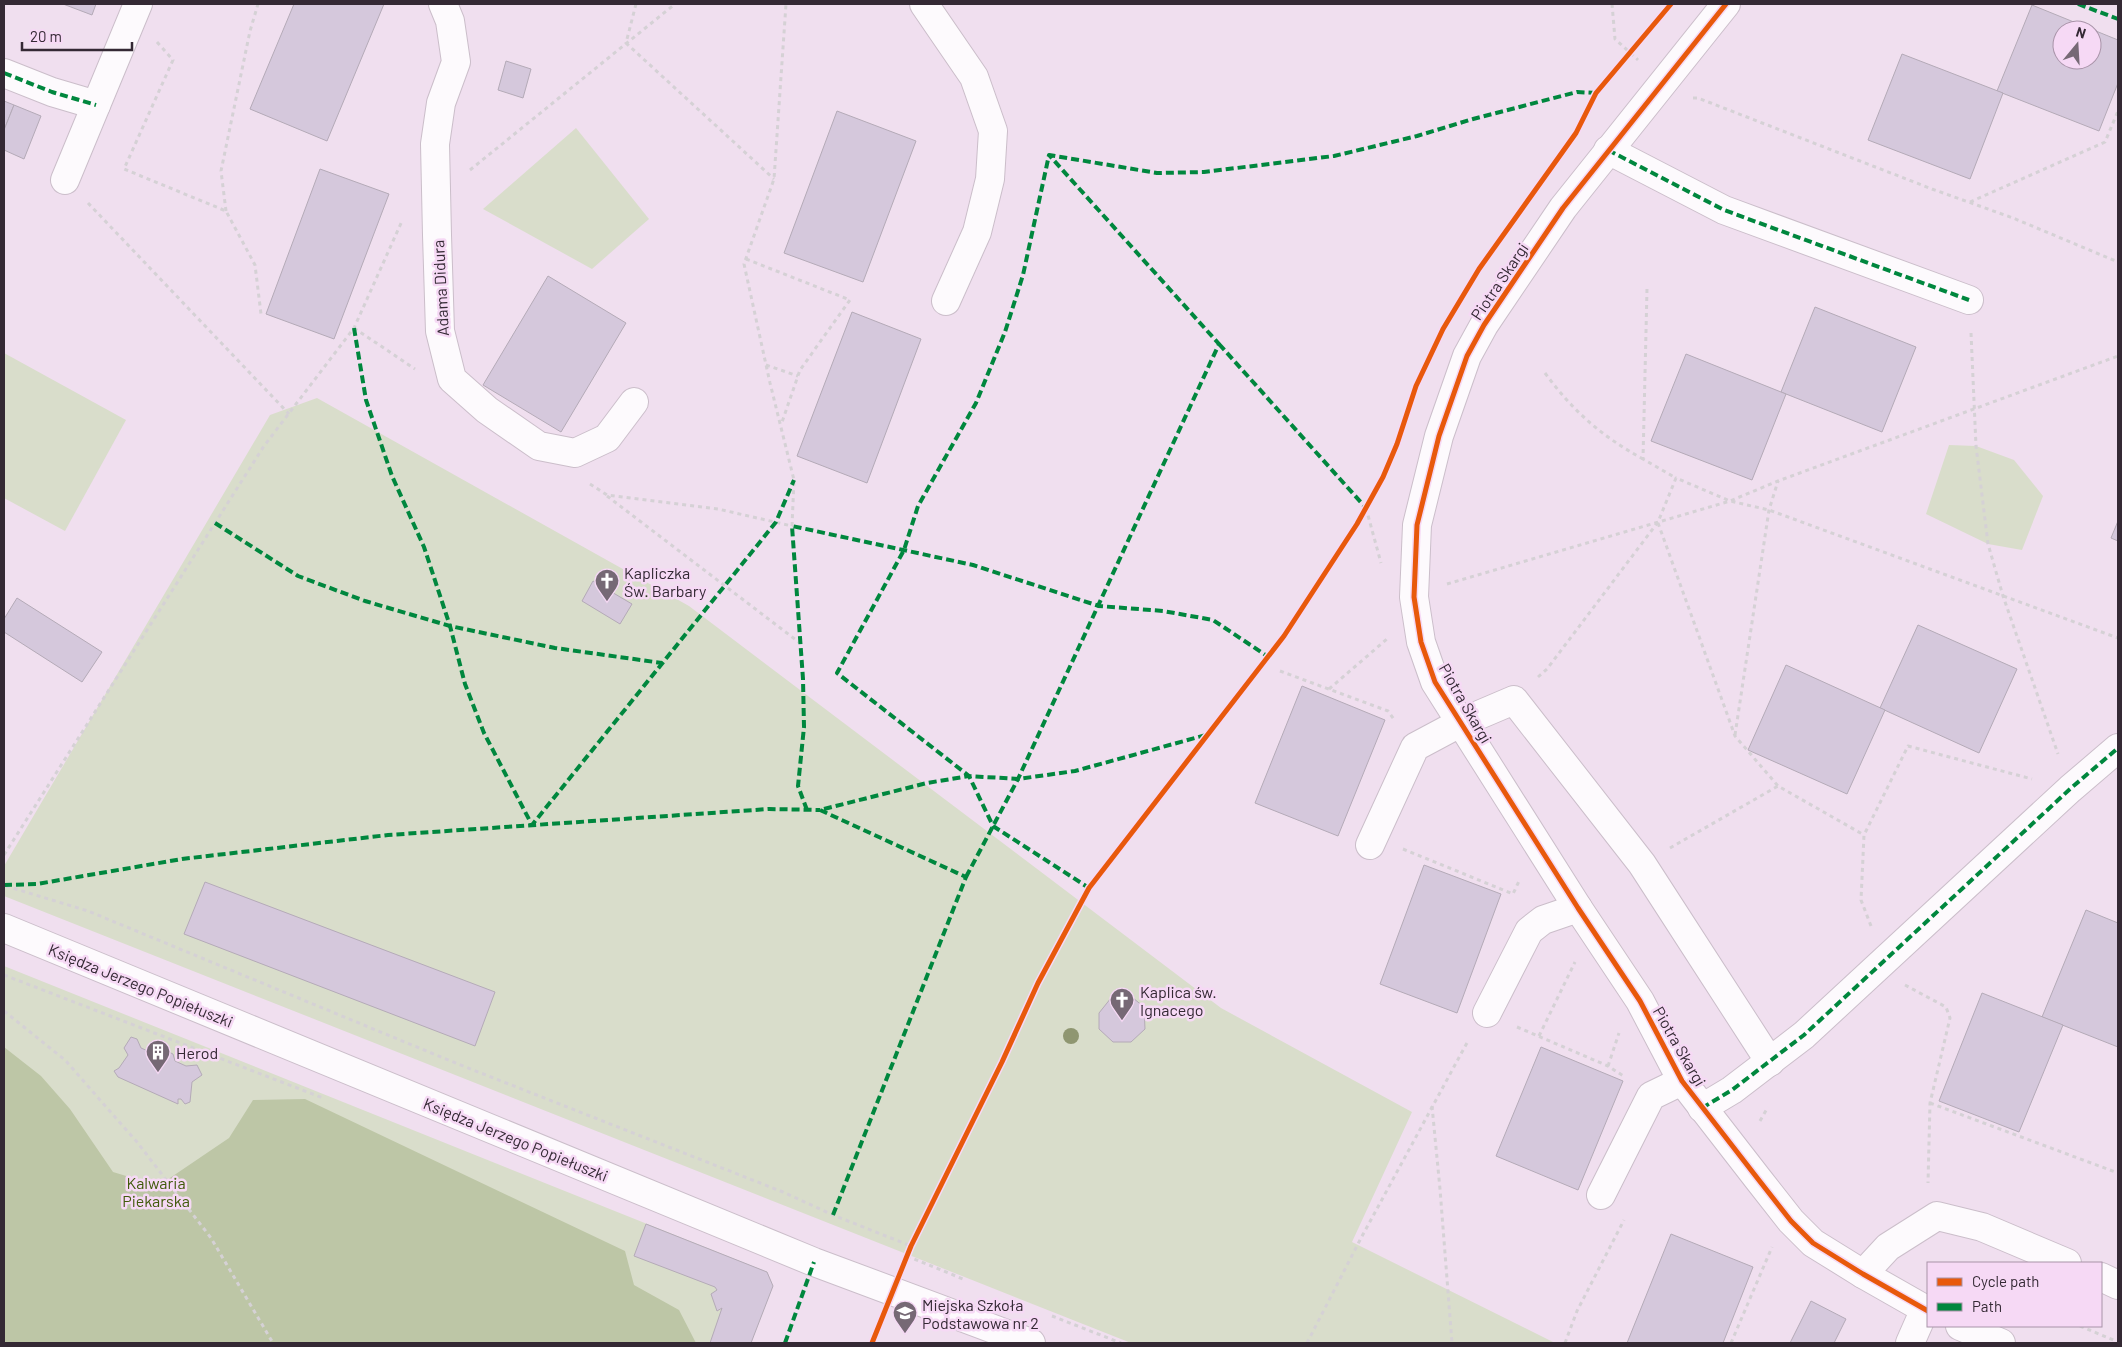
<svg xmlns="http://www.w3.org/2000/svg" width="2122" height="1347" viewBox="0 0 2122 1347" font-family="Barlow,sans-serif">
	<rect width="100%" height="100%" fill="#f0dfef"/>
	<g fill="#d9ddcb">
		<polygon points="576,128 649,219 592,269 483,209"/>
		<polygon points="4,353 126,420 65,531 4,498"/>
		<polygon points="317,398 689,606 1221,1008 1412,1112 1352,1242 1555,1343 1131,1343 4,896 4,866 270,415"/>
		<polygon points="1949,445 1976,446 2014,460 2043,496 2022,550 1988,544 1926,514"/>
		<polygon points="4,966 767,1272 773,1286 751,1343 4,1343"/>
	</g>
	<polygon fill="#bdc6a6" points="4,1047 41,1076 70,1109 113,1172 146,1182 167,1180 229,1138 253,1100 305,1099 625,1251 634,1285 679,1310 696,1343 4,1343"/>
	<g fill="#d5c8dc" stroke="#b4aab7" fill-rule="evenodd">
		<polygon points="63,4 96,4 92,15"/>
		<polygon points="294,4 384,4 327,141 250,109"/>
		<path d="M2032 5 2118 40V83L2099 131 1997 91ZM2062 30H2092V60H2062Z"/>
		<polygon points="1902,54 2003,93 1970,179 1868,140"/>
		<polygon points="506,61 531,69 523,98 498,90"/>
		<polygon points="4,101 14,105 4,130"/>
		<polygon points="14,105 41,116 24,159 4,150 4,130"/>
		<polygon points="837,111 916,141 863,282 784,253"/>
		<polygon points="320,169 389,194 334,339 266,314"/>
		<polygon points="548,276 626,323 561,432 483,385"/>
		<polygon points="1815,307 1916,347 1882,432 1781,392"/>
		<polygon points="852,312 921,339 867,483 797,456"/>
		<polygon points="1686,354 1786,394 1752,480 1651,441"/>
		<polygon points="2118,521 2118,541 2111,538"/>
		<polygon points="593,581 632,604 620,624 582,601"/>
		<polygon points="17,598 102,652 82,682 4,632 4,619"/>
		<polygon points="1918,625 2017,669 1979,753 1880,708"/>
		<polygon points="1786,665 1885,710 1847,794 1748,750"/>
		<polygon points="1302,686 1385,720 1338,836 1255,803"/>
		<polygon points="1424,865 1501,894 1457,1013 1380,984"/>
		<polygon points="205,882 495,992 475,1046 184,934"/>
		<polygon points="2086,910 2118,923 2118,1047 2042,1017"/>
		<polygon points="1127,993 1144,1007 1145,1029 1131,1042 1113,1042 1099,1029 1099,1013 1111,998"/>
		<polygon points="1982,993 2063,1025 2019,1132 1939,1101"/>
		<polygon points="131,1037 137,1039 141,1048 148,1051 155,1046 173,1054 175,1061 186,1066 197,1065 202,1075 192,1082 190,1102 185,1104 181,1099 178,1099 178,1104 118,1077 114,1071 119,1068 128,1055 124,1048"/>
		<polygon points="1541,1047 1623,1081 1578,1190 1496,1156"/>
		<polygon points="646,1224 767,1272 773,1286 751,1343 710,1343 722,1308 717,1311 711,1294 717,1290 715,1287 634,1256"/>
		<polygon points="1671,1234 1753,1267 1723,1343 1627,1343"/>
		<polygon points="1811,1301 1846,1319 1834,1343 1790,1343"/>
	</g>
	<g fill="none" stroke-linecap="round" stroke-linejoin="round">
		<defs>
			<g id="minor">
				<polyline points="443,4 450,21 456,62 441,103 435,144 437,235 440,331 452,379 487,410 539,446 575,453 607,438 634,402"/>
				<polyline points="924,4 974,77 993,131 990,179 977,232 946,301"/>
				<polyline points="1726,4 1563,208 1484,325 1467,356 1439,436 1417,525 1414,597 1421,642 1435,682 1578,908 1640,1001 1682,1081 1758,1179 1791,1221 1813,1243 1863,1274 1928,1311"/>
				<polyline points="4,73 52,92 96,105"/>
				<polyline points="1608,150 1724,210 1969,300"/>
				<polyline points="65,180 138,4"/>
				<polyline points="1370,845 1415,747 1460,723 1514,700 1642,864 1770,1062"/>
				<polyline points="4,928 814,1262 1031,1343"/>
				<polyline points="1487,1013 1529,931 1543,920 1578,908"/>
				<polyline points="1702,1108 1732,1090 1804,1035 2070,789 2118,748"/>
				<polyline points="1601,1195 1651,1096 1682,1081"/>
				<polyline points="1863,1274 1888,1247 1937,1216 1982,1227 2067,1263"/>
				<polyline points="2101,1277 2118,1285"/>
				<polyline points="1960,1326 2001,1343"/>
				<polyline points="1910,1343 1925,1309"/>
			</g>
		</defs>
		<use href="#minor" stroke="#cbbeca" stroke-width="30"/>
		<g stroke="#d5d1d5" stroke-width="3" stroke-dasharray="4 4" stroke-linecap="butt">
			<polyline points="636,4 626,43 774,179"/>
			<polyline points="1612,4 1615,39 1638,60"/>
			<polyline points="157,42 173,60 124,169 226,211 255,265 261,314"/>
			<polyline points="1693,98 1698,98 1932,189 2013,218 2118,262"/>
			<polyline points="470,170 675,4"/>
			<polyline points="1970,202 2105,142 2118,111"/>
			<polyline points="88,203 289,414"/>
			<polyline points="226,211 221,171 250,31 258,4"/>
			<polyline points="746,259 850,300 800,370 781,425"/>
			<polyline points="1647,289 1643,459 1676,478"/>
			<polyline points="354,328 415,369"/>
			<polyline points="1971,333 1976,446 1988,544 2003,596 2058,754"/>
			<polyline points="766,365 798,376"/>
			<path d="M1545 373C1573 411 1601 436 1643 459"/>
			<polyline points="590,484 607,495 718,509 792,526 794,480 770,383 744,264 774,179 786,4"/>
			<polyline points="607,496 800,643"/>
			<polyline points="1366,508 1381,563"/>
			<polyline points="1658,523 1735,736 1778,786 1864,835"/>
			<polyline points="1447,584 1730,501 1778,481 2118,356"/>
			<polyline points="1280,671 1388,711 1395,721"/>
			<polyline points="1538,677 1547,669 1658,522 1676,478 1730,501 1769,510 2118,638"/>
			<polyline points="1329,689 1387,639"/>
			<polyline points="1735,735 1769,510 1778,481"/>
			<polyline points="1670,848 1778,786"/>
			<polyline points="1403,849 1513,894 1520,879"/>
			<polyline points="4,855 264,446 354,328 402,221"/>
			<polyline points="6,886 88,911 458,1064 783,1192 833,1215 911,1246"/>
			<polyline points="1871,926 1861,900 1864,835 1908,746 2032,779"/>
			<polyline points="4,975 323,1098"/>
			<polyline points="1905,985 1946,1007 1950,1018 1930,1103 1928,1183"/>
			<polyline points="4,1011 65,1060 137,1142 211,1238 273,1343"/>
			<polyline points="1517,1027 1608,1066 1625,1077"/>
			<polyline points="1539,1036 1575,962"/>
			<polyline points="1608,1066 1619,1033"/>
			<polyline points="1930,1103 2118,1173"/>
			<polyline points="1432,1106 1440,1189 1452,1343"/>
			<polyline points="1760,1121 1768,1107"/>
			<polyline points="907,1256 963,1279"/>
			<polyline points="1052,1316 1121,1343"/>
			<polyline points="2080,1326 2118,1342"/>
			<polyline points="1307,1343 1360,1240 1468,1041"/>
			<polyline points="1565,1343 1577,1311 1624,1220"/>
			<polyline points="1731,1343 1772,1247"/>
		</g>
		<use href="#minor" stroke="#fdfafd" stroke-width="28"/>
		<g stroke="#00873e" stroke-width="4" stroke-dasharray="8 4" stroke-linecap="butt">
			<polyline points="2078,4 2118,19"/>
			<polyline points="4,73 52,92 96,105"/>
			<polyline points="1608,150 1724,210 1969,300"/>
			<polyline points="354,328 366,400 392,476 424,547 450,626 465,684 484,733 532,825 776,522 794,480"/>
			<polyline points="1219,344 1366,508"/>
			<polyline points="215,523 298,576 365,601 450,626 555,648 662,663"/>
			<polyline points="1206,735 1075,771 1018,779 969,776 837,673 904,550 918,506 976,403 1005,332 1023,275 1049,155 1157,173 1204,172 1334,156 1417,136 1473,119 1577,92 1596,93"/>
			<polyline points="807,810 798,786 804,727 803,679 792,526 973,565 1099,606 1163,611 1213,620 1267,656"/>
			<polyline points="966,877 1018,779 1219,344 1049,155"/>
			<polyline points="4,885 37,884 182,859 388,835 769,809 820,810"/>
			<polyline points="1702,1108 1732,1090 1804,1035 2070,789 2118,748"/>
			<polyline points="833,1215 966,877 820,810 927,783 969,776 993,826 1089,888"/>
			<polyline points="785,1343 814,1262"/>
		</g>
		<defs>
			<g id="cycleway">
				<polyline points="1726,4 1563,208 1484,325 1467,356 1439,436 1417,525 1414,597 1421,642 1435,682 1578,908 1640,1001 1682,1081 1758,1179 1791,1221 1813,1243 1863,1274 1928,1311"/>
				<polyline points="872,1343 911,1246 1002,1062 1038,983 1089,888 1284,636 1357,524 1383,477 1397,444 1416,386 1443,329 1479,269 1576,133 1596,93 1671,4"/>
			</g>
		</defs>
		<use href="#cycleway" stroke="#f6d9f5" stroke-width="8"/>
		<use href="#cycleway" stroke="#e8590c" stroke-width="5"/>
	</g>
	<circle fill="#8f9671" cx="1071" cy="1036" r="8"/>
	<defs>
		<symbol id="church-pin" viewBox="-11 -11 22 30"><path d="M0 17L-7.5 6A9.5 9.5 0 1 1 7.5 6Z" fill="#766975" stroke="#f6d9f5"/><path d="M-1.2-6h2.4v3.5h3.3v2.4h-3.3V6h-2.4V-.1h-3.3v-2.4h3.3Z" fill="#fff"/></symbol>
		<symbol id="building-pin" viewBox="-11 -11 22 30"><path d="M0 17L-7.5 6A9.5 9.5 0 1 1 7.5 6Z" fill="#766975" stroke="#f6d9f5"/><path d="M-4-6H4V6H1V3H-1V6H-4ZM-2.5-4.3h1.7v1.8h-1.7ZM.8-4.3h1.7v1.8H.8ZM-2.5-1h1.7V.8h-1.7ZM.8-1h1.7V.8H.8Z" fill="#fff"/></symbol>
		<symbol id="school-pin" viewBox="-11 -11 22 30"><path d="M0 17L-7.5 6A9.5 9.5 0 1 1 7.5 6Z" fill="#766975" stroke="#f6d9f5"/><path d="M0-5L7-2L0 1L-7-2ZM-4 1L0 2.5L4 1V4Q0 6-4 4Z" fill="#fff"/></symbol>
	</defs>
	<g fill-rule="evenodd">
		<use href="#church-pin" x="593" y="567" width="28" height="38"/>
		<use href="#church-pin" x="1108" y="986" width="28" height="38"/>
		<use href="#building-pin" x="144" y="1038" width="28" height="38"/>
		<use href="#school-pin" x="891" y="1299" width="28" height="38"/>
	</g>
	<g text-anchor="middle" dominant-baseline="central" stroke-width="5" stroke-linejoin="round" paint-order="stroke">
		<g font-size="16" fill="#342934" stroke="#f6d9f5">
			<text transform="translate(1499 281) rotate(-56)">Piotra Skargi</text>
			<text transform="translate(440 288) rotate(-93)">Adama Didura</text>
			<text transform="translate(1466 703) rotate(60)">Piotra Skargi</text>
			<text transform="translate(141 985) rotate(22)">Księdza Jerzego Popiełuszki</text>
			<text transform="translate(1680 1046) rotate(60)">Piotra Skargi</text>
			<text transform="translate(516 1139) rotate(22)">Księdza Jerzego Popiełuszki</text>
		</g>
		<g font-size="16" fill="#342934" stroke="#f6d9f5" text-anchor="start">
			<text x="624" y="572">Kapliczka<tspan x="624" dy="18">Św. Barbary</tspan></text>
			<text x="1140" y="991">Kaplica św.<tspan x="1140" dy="18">Ignacego</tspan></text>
			<text x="176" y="1052">Herod</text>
			<text x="922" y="1304">Miejska Szkoła<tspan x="922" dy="18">Podstawowa nr 2</tspan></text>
		</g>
		<g font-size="16" fill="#405a0a" stroke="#f6d9f5">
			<text x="156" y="1182">Kalwaria<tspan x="156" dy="18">Piekarska</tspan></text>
		</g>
	</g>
	<rect width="2122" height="1347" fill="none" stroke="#342934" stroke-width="10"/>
	<rect x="1927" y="1262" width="175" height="65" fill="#f6d9f5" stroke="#a893a8"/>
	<rect x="1937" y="1278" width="25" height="8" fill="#e8590c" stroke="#a893a8"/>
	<text x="1972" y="1287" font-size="15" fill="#342934">Cycle path</text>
	<rect x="1937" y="1303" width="25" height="8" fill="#00873e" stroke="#a893a8"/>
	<text x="1972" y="1312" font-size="15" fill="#342934">Path</text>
	<g transform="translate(2077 45) rotate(18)"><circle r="24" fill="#f6d9f5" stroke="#a893a8"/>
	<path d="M0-4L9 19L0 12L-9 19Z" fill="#766975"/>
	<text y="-8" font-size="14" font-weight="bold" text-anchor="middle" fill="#342934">N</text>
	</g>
	<path d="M22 42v8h110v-8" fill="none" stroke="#342934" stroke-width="2.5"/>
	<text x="30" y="42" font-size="15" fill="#342934" stroke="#f6d9f5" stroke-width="4" paint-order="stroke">20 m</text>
</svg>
